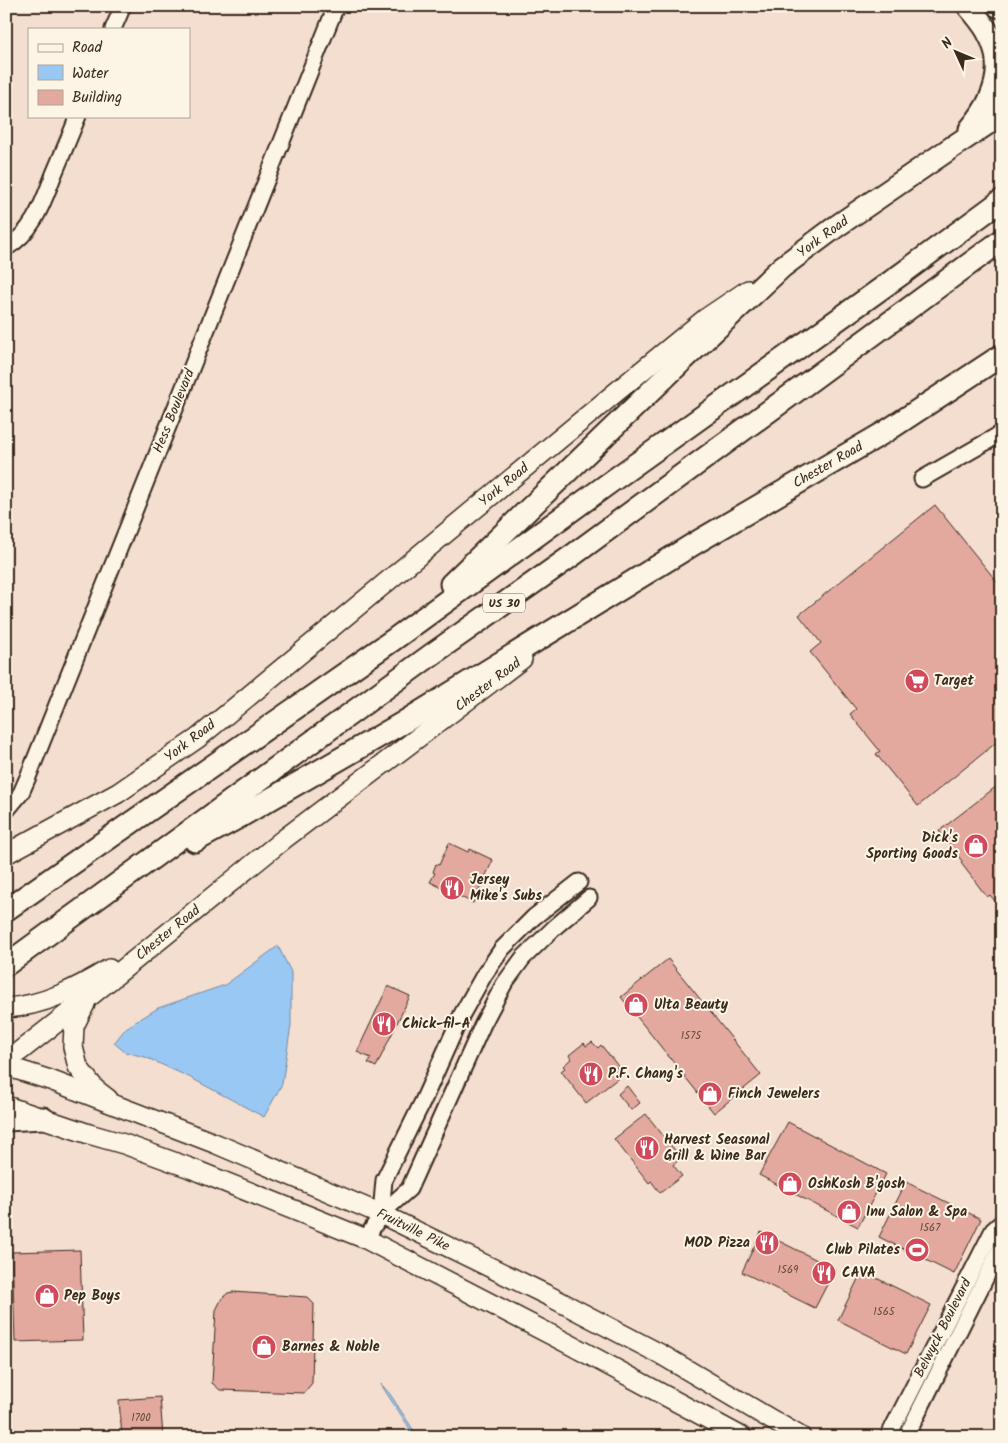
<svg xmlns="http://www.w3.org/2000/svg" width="1008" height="1443" viewBox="0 0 1008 1443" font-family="Kalam,sans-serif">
	<rect width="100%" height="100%" fill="#f4ded0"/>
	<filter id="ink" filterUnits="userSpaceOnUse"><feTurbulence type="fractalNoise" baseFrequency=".02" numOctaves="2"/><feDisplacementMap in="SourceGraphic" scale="10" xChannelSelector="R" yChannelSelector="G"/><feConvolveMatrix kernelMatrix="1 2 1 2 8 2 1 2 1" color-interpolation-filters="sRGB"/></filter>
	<g filter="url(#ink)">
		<g fill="#9ac8f5" stroke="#74899f">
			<polygon points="278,946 291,972 291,1025 282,1084 264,1117 191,1078 145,1057 125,1052 114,1043 126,1028 158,1008 225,985"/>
			<path d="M381 1384 390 1394 418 1437H414C405 1418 391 1402 381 1384Z"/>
		</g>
		<g fill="#e3a99f" stroke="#3b2a1e">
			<polygon points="935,505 1002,588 1002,738 918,806 876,754 880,751 850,714 856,709 810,652 821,643 799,615"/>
			<polygon points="1002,782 1002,910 990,895 987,897 961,863 962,861 939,831"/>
			<polygon points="449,843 468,852 470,849 493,860 473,903 430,882 435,873 433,872 436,864 439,865"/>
			<polygon points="668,959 761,1075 714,1113 621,997"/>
			<polygon points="388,986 410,996 376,1067 368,1063 371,1058 357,1052"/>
			<polygon points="592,1042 598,1048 601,1045 618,1066 615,1069 621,1076 586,1103 561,1071 565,1068 563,1066 571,1059 569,1055 584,1043 586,1046"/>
			<polygon points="627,1086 640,1103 631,1110 618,1094"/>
			<polygon points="646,1114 681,1158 673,1165 682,1176 660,1193 651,1181 649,1183 614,1139"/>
			<polygon points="788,1122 886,1174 858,1227 759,1175"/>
			<polygon points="906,1182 981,1219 954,1274 879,1237"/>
			<polygon points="761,1232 835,1269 815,1308 742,1272"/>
			<polygon points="80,1250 83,1340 15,1342 12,1252"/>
			<polygon points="862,1271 931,1305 906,1354 838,1320"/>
			<polygon points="233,1292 307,1297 314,1304 312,1383 304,1393 220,1390 212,1383 216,1310 222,1298 228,1293"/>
			<polygon points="160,1397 163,1437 122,1437 119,1400"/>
		</g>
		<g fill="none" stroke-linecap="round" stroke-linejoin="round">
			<defs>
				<g id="minor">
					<polyline points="113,29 123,6"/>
					<path d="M6 248C34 232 43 202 54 174 62 155 70 136 78 116"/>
					<polyline points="922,479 1002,433"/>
					<polyline points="6,811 21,793 28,777 336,6"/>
					<polyline points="381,1214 384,1180 423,1101 462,1014 484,975 502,949 534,917 579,882"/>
					<polyline points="366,1239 381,1214 409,1189 483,1024 504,984 523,958 555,927 589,898"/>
					<polyline points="888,1437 993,1230 1002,1222"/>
					<polyline points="906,1437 1002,1245"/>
				</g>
				<g id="major">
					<polyline points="6,854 118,793 198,738 661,355 705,319 748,290"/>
					<polyline points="85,1004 74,1026 73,1047 78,1067 95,1089 108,1099"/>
					<path d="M6 1008C43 1006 78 988 109 969"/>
					<polyline points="6,1060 20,1051 89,997 284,839 522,659"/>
					<polyline points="6,1066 50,1080 214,1143 381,1214 549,1296 662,1355 801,1437"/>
					<polyline points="6,1106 89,1134 124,1144 190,1168 366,1239 569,1344 742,1437"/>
				</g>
				<g id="highway">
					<path d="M968 6C975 14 982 22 987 31 1008 66 994 101 970 129"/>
					<polyline points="998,6 1002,7"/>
					<polyline points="451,584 678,365 782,267 837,226 948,150 1002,114"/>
					<polyline points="195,841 243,815 404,722 697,542 885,432 1002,355"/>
					<polyline points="6,910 393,640 612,481 903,273 1002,200"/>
					<polyline points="6,965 431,655 573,555 1002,240"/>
					<polyline points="6,1120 43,1118"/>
				</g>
			</defs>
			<use href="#minor" stroke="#3b2a1e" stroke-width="19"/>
			<use href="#major" stroke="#3b2a1e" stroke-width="22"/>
			<use href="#highway" stroke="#3b2a1e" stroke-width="25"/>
			<use href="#minor" stroke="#fcf5e5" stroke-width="15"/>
			<use href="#major" stroke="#fcf5e5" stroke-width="19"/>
			<use href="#highway" stroke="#fcf5e5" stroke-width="21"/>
		</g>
	</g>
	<defs>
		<symbol id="supermarket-disc" viewBox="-11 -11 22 22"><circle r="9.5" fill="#d1495b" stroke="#fcf5e5"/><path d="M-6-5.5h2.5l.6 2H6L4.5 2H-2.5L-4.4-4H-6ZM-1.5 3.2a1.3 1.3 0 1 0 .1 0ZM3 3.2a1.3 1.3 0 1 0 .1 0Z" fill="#fff"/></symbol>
		<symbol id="shop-disc" viewBox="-11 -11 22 22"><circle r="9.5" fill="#d1495b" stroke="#fcf5e5"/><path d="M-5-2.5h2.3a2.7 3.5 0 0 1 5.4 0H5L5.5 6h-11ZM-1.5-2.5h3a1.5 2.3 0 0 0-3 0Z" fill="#fff"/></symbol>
		<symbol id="restaurant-disc" viewBox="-11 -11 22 22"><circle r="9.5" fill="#d1495b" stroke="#fcf5e5"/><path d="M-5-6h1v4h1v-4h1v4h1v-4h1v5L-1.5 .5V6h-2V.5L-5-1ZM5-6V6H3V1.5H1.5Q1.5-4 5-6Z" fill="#fff"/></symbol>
		<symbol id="stadium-disc" viewBox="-11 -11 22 22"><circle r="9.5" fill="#d1495b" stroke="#fcf5e5"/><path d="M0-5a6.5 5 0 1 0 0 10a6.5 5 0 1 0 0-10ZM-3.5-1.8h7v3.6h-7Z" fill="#fff"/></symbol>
	</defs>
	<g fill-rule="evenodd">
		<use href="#supermarket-disc" x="903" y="667" width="28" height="28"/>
		<use href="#shop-disc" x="962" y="832" width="28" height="28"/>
		<use href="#restaurant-disc" x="438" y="874" width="28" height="28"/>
		<use href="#shop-disc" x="622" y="991" width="28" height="28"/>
		<use href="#restaurant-disc" x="370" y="1010" width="28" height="28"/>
		<use href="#restaurant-disc" x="577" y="1060" width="28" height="28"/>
		<use href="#shop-disc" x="696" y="1080" width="28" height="28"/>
		<use href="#restaurant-disc" x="633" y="1134" width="28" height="28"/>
		<use href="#shop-disc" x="776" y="1170" width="28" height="28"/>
		<use href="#shop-disc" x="835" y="1198" width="28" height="28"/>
		<use href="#restaurant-disc" x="753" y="1229" width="28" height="28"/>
		<use href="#stadium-disc" x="903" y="1236" width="28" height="28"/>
		<use href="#restaurant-disc" x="810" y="1259" width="28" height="28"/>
		<use href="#shop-disc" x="33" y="1282" width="28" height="28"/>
		<use href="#shop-disc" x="250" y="1333" width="28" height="28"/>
	</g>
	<g text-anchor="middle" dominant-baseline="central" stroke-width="4" stroke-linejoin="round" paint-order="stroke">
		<g font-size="11" fill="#654a3e">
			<text x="691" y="1036">1575</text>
			<text x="930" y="1228">1567</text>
			<text x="788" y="1270">1569</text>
			<text x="884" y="1312">1565</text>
			<text x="141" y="1418">1700</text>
		</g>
		<rect fill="#fcf5e5" stroke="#75675a" stroke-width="1" x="483" y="593.5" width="42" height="19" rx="4"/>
		<g font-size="12" font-weight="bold" fill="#3b2a1e">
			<text x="504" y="603">US 30</text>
		</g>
		<g font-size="14" fill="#3b2a1e" stroke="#fcf5e5">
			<text transform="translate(823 237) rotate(-36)">York Road</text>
			<text transform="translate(174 411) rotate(-68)">Hess Boulevard</text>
			<text transform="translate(828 465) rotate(-30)">Chester Road</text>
			<text transform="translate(504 485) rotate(-39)">York Road</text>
			<text transform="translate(488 685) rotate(-37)">Chester Road</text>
			<text transform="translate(190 741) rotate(-37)">York Road</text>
			<text transform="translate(168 933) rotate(-39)">Chester Road</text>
			<text transform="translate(413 1230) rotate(26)">Fruitville Pike</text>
			<text transform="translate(943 1328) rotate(-63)">Belwyck Boulevard</text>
		</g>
		<g font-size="14" font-weight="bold" fill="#3b2a1e" stroke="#fcf5e5" text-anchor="start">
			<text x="934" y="681">Target</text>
			<text x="958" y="838" text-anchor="end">Dick's<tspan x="958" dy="16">Sporting Goods</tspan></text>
			<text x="470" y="880">Jersey<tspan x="470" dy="16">Mike's Subs</tspan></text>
			<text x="654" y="1005">Ulta Beauty</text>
			<text x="402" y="1024">Chick-fil-A</text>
			<text x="608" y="1074">P.F. Chang's</text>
			<text x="728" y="1094">Finch Jewelers</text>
			<text x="664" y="1140">Harvest Seasonal<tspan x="664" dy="16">Grill &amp; Wine Bar</tspan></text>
			<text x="808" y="1184">OshKosh B'gosh</text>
			<text x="866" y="1212">Inu Salon &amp; Spa</text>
			<text x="750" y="1243" text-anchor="end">MOD Pizza</text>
			<text x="900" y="1250" text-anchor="end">Club Pilates</text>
			<text x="842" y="1273">CAVA</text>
			<text x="64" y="1296">Pep Boys</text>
			<text x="282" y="1347">Barnes &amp; Noble</text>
		</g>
	</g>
	<rect width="1008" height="1443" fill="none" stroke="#fcf5e5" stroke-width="25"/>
	<rect x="12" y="12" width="983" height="1418" fill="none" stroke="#3b2a1e" stroke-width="2" filter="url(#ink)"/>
	<rect x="28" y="28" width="162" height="90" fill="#fcf5e5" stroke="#afa495"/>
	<rect x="38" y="44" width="25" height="8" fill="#fcf5e5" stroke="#afa495"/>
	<text x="72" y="52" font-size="15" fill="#3b2a1e">Road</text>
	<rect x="38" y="65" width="25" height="15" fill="#9ac8f5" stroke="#afa495"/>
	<text x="72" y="78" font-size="15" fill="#3b2a1e">Water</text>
	<rect x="38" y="90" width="25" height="15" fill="#e3a99f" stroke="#afa495"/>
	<text x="72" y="102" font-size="15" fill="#3b2a1e">Building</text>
	<g transform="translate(956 52) rotate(314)" stroke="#fcf5e5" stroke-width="4" paint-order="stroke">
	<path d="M0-4L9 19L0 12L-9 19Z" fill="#3b2a1e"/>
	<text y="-8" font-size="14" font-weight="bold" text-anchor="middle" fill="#3b2a1e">N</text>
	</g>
</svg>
